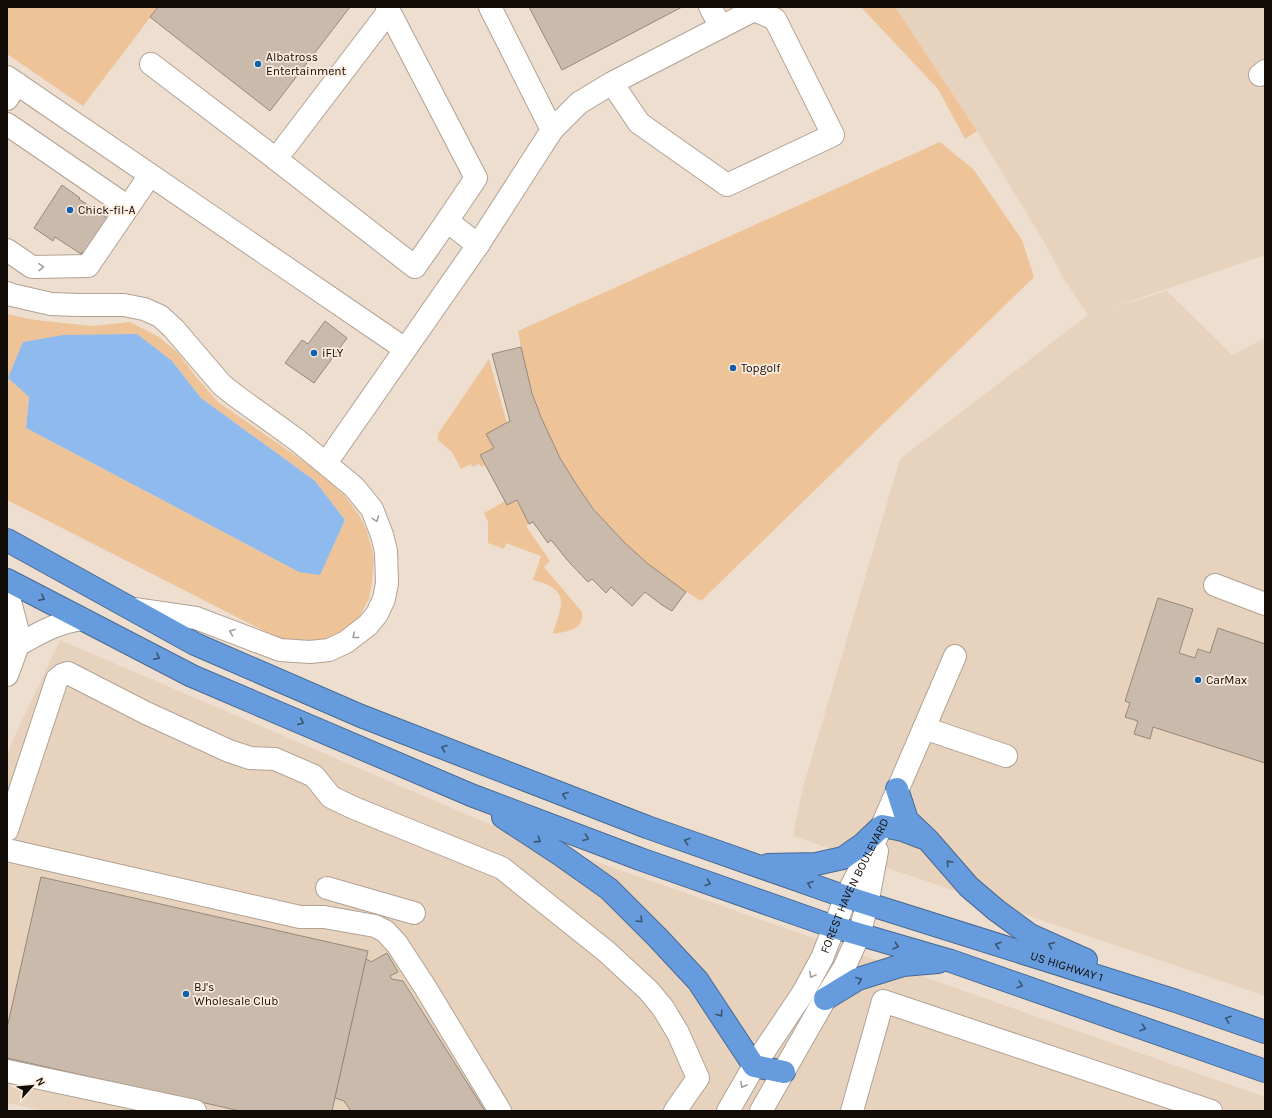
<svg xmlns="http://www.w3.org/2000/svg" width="1272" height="1118" viewBox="0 0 1272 1118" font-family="Karla,sans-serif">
	<rect width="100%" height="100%" fill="#eddecf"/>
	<g fill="#e7d2be">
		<polygon points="895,7 1265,7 1265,255 1105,310 1167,291 1232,355 1265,338 1265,996 793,836 802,791 900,459 1088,315 1062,276 1047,247 977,131"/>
		<polygon points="60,640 489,824 1265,1097 1265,1111 46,1111 7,1103 7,760 11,744"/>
	</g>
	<g fill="#efc398" fill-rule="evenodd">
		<polygon points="7,7 158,7 83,106 7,54"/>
		<polygon points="861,7 895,7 977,131 965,139 938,89"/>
		<path d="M940 142 974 170 1022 240 1034 277 701 601C598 540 538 449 518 331Z"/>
		<path d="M7 314 35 320 92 326 130 322 159 337 178 353 197 378 218 402 312 467 344 495 359 515 367 531 374 558 372 582 369 599 361 614 353 625 332 639 302 643 278 638 7 500ZM172 361 201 398 315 481 345 520 320 574 299 572 26 428 29 397Z"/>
		<polygon points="489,359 507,423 487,434 494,448 480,455 485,465 481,467 479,464 472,467 471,464 461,469 452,452 438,440 438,434"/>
		<path d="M517 500 529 524 526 526 550 561 544 567 582 612C584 630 568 631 554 634L553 632C563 604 570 589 533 580L541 556 506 543 504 549 488 543V522L484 513 505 501 507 505Z"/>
	</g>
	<polygon fill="#8fbaee" points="137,334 172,361 201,398 315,481 345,520 320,575 299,572 26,428 29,397 8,378 23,342 63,335"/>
	<g fill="#c9baab" stroke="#96887a">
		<polygon points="158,7 350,7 270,111 150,17"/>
		<polygon points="529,7 682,7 562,70"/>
		<polygon points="62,185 80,198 79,199 110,220 84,254 82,252 81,254 55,237 53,241 34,228"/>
		<polygon points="325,321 347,338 314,383 285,363 302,340 308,344"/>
		<polygon points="521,347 532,393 541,417 560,458 578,487 594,510 625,543 647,563 686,592 672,611 662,605 645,592 632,606 611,587 606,593 592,579 588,582 569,562 551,540 548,543 533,522 529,524 517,500 507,505 480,455 494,448 486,434 510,421 492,354"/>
		<polygon points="1158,598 1193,609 1179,653 1195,658 1198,649 1210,653 1218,628 1265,644 1265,763 1153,727 1150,739 1134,734 1138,721 1125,717 1130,703 1125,701"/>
		<polygon points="41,877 368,951 332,1111 240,1111 7,1058 7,1028"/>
		<polygon points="387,953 398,972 390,976 392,979 403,981 485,1111 351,1111 344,1101 335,1098 366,959 370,961 371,962"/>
	</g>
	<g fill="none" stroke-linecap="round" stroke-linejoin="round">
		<defs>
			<g id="minor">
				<polyline points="387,7 476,178 447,221 478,245"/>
				<polyline points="710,7 721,27"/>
				<polyline points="151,64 276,159 389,11"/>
				<polyline points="1260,75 1265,71"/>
				<polyline points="7,77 405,349"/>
				<polyline points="7,99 17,84"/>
				<polyline points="7,124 128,207"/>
				<polyline points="552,130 579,103 612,83 754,10 775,19 833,135 727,185 639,123 612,83"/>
				<polyline points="276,159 415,267 447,221"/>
				<polyline points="7,250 32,267 88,266 150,175"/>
				<polyline points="7,293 12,295 51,304 78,305 124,305 144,309 160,316 174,329 222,385 236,396 297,440 354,487 372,509 382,535 386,551 387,583 384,599 377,614 368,625 346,642 329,650 310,652 280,650 196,618 134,609"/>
				<polyline points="326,463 478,245 552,130 490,7"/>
				<polyline points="1215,585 1265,604"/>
				<path d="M7 590 17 628 18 645C39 633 58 622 82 619"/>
				<polyline points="7,675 18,645"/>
				<polyline points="924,728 1006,756"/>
				<polyline points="7,830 57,679 62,675 68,673 146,713 229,751 250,758 275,759 314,776 331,797 354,808 502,868 607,952 649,991 663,1008 678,1033 698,1078 675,1111"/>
				<polyline points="7,850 300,917 324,917 375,926 385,931 397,944 425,987 500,1111"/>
				<polyline points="327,888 414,913"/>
				<polyline points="7,1071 195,1111"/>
				<path id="s1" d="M728 1111 754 1066 803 993 822 958 846 897 882 826 955 656"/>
				<polyline points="761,1111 825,999 844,968 859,935 867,905 877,851"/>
				<polyline points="852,1111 883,1001 1211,1111"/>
			</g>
			<g id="highway">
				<path id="s2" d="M7 540 195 644 361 716 647 827 846 897 1176 1001 1265 1032"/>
				<polyline points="7,580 192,676 471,795 640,859 834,927 951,961 1265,1071"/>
				<polyline points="897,789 907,820 928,840 969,887 996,910 1030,935 1086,960"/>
				<polyline points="503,817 561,855 609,889 658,938 698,981 754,1066 784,1072"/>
				<polyline points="768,865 816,864 843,858 863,844 882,826 903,830 921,837"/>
				<polyline points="825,999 858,979 903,965 938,962"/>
			</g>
		</defs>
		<use href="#minor" stroke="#b1a294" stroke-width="24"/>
		<use href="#highway" stroke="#486a92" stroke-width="24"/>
		<use href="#minor" stroke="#fff" stroke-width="22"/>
		<use href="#highway" stroke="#669cdd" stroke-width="22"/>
	</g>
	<defs><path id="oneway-chevron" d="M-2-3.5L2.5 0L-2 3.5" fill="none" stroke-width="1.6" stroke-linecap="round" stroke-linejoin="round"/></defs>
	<g stroke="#a09e9c">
		<use href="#oneway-chevron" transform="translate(41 267) rotate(-1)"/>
		<use href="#oneway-chevron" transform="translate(376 519) rotate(69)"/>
		<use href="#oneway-chevron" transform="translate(232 632) rotate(-159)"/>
		<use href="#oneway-chevron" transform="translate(355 636) rotate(142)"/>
		<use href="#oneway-chevron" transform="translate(812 975) rotate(118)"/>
		<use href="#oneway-chevron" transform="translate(743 1085) rotate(120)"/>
	</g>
	<g stroke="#3c5472">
		<use href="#oneway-chevron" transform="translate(42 598) rotate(27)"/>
		<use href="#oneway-chevron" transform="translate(157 657) rotate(27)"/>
		<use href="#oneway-chevron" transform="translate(301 722) rotate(23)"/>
		<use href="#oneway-chevron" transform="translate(444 748) rotate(-159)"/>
		<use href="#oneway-chevron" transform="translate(565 795) rotate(-159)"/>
		<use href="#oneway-chevron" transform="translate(586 838) rotate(21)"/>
		<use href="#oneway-chevron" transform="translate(538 840) rotate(33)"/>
		<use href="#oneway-chevron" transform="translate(687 841) rotate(-161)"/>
		<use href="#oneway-chevron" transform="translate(949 863) rotate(-131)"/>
		<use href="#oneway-chevron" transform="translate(708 883) rotate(20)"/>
		<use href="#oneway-chevron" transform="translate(810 884) rotate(-160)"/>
		<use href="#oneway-chevron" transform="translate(640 920) rotate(45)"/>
		<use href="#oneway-chevron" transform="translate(998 945) rotate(-163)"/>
		<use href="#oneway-chevron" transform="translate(1051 945) rotate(-156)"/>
		<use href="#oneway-chevron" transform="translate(896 946) rotate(16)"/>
		<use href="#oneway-chevron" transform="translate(859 980) rotate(-23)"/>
		<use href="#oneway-chevron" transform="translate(1020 985) rotate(19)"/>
		<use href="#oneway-chevron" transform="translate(720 1014) rotate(56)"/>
		<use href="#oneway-chevron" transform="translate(1228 1019) rotate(-161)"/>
		<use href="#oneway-chevron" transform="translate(1143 1028) rotate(19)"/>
	</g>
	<g fill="#1160af" stroke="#fbebdc" stroke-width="1.5">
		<circle cx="258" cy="64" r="4"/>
		<circle cx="70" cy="210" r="4"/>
		<circle cx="314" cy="353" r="4"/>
		<circle cx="733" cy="368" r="4"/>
		<circle cx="1198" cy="680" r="4"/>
		<circle cx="186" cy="994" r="4"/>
	</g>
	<g text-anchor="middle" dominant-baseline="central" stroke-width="3.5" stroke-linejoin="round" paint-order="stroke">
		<g font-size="12" fill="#110c07" stroke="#fbebdc" text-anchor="start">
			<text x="266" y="57">Albatross<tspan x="266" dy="14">Entertainment</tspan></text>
			<text x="78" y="210">Chick-fil-A</text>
			<text x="322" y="353">iFLY</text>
			<text x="741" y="368">Topgolf</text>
			<text x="1206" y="680">CarMax</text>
			<text x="194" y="987">BJ's<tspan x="194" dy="14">Wholesale Club</tspan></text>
		</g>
		<g font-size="12" fill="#110c07" stroke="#fbebdc">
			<text stroke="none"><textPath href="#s1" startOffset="259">FOREST HAVEN BOULEVARD</textPath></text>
			<text stroke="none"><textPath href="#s2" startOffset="1145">US HIGHWAY 1</textPath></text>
		</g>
	</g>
	<rect width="1272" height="1118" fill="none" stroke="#110c07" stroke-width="16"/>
	<g transform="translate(32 1086) rotate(63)" stroke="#fbebdc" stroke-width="3" paint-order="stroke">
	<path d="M0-3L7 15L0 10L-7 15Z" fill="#110c07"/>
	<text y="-6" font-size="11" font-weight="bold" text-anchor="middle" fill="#110c07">N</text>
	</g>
</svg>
